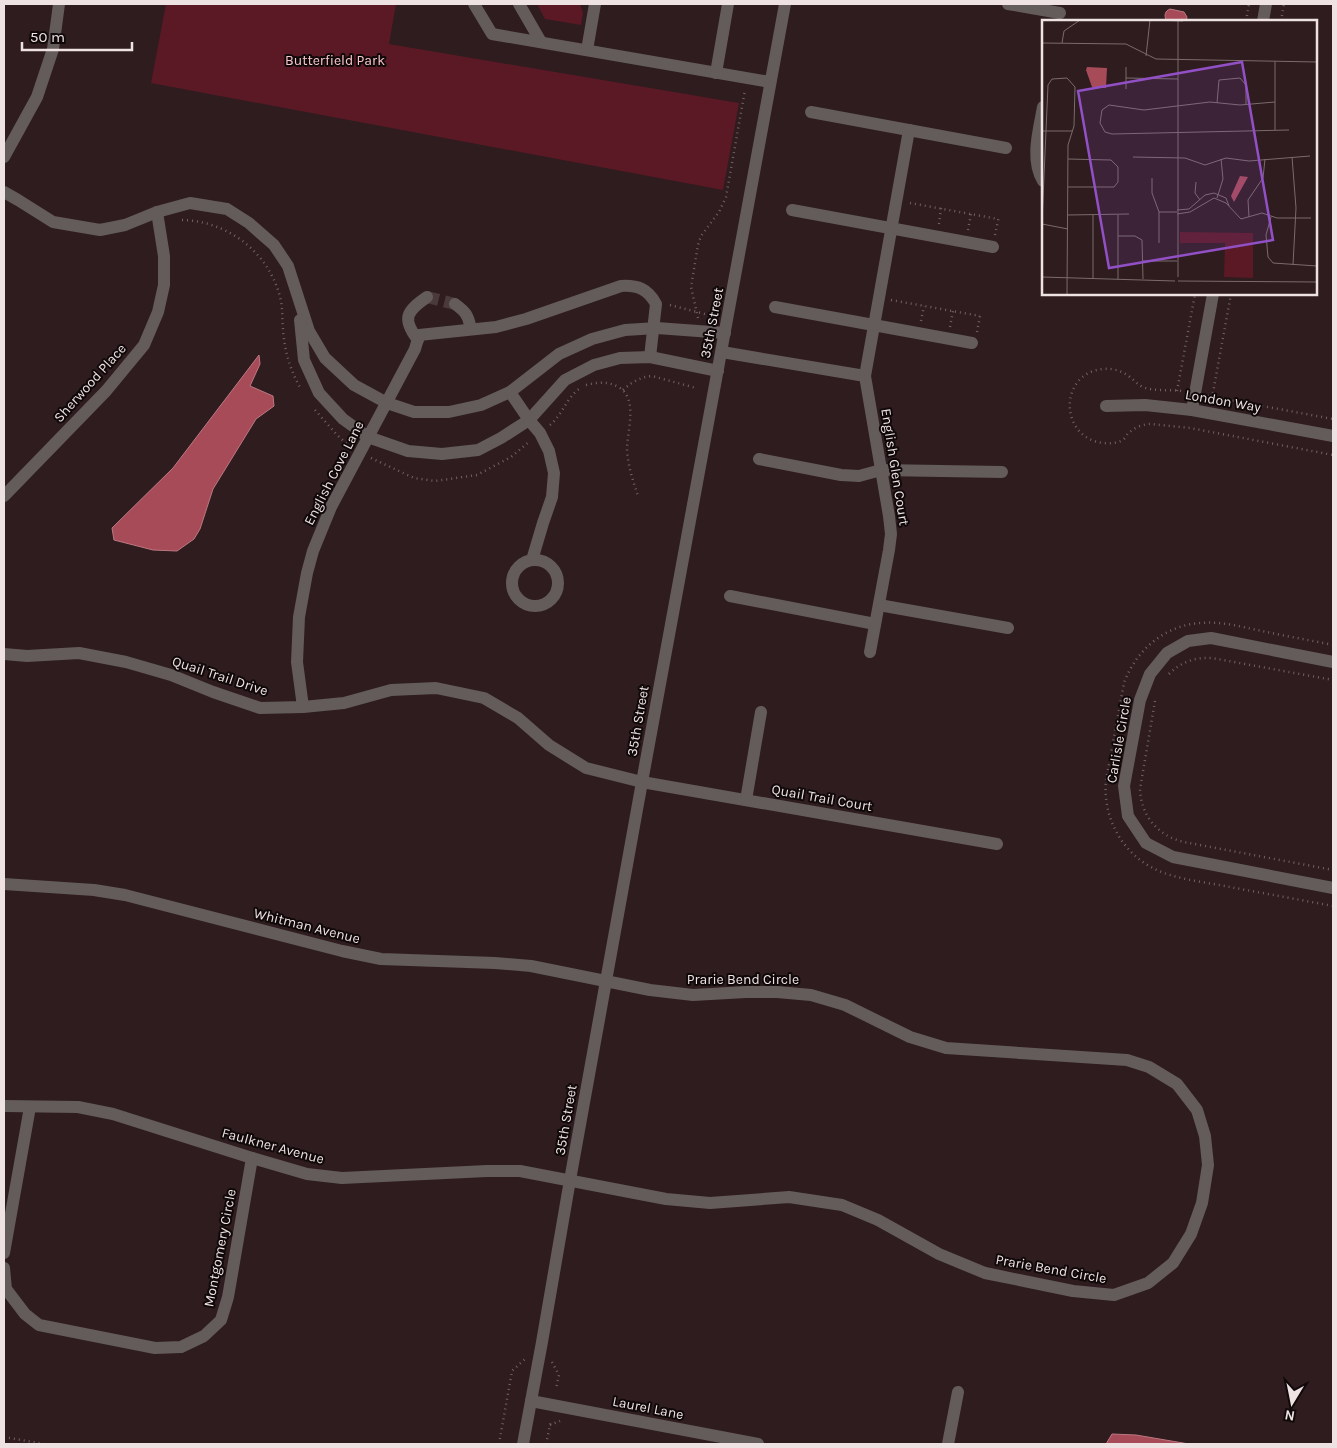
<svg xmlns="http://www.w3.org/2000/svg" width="1337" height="1448" viewBox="0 0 1337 1448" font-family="Karla,sans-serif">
	<rect width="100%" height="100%" fill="#2e1c1e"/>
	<g fill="#5a1925">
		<polygon points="166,4 396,4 389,44 739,103 723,190 151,83"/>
		<polygon points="537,4 580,4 583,13 581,25 545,19"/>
	</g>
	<g fill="#a74b59" stroke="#bd7882">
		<path d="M1170 9 1184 12 1187 17 1186 21H1169L1166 20C1164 15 1165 11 1170 9Z"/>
		<polygon points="259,355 260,364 250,386 273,396 274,406 256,419 213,489 200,529 194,539 177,551 153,550 114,540 112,528 173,468"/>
		<polygon points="1112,1434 1136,1435 1189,1444 1106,1444"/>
	</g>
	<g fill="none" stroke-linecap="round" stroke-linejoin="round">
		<polyline stroke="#4b3a3c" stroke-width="12" stroke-dasharray="12 6" stroke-linecap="butt" points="427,297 455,304"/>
		<g stroke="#726264" stroke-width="2.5" stroke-dasharray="1 4" stroke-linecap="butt">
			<polyline points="1246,21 1249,4"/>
			<polyline points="1281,21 1284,4"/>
			<polyline points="910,203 998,219"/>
			<path d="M182 220C229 221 271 254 281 301 283 313 282 326 284 339 286 356 292 374 301 389"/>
			<polyline points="939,224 941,208"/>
			<polyline points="968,230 971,214"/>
			<polyline points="995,235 999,216"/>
			<polyline points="891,300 980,316"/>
			<polyline points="670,305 709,315"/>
			<polyline points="698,318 691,287 698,245 701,236 719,212 726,197 745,90"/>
			<polyline points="921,321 924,306"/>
			<polyline points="950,327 953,311"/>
			<polyline points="977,332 980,316"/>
			<path d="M586 385C598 382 609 381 620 388 638 400 627 432 627 450 628 466 633 481 638 496"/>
			<path d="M623 390C632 382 640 377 652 376L696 388"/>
			<polyline points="1177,391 1195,294"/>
			<path d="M1181 391C1169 389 1155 392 1143 387 1138 385 1135 381 1131 378 1123 371 1113 368 1103 369 1058 373 1059 439 1104 443 1111 444 1120 443 1125 438 1127 435 1127 434 1130 432 1135 427 1144 424 1151 424L1190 428 1333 455"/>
			<polyline points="1208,396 1333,419"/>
			<polyline points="1212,398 1231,294"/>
			<polyline points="315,410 337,435 349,446"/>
			<path d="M550 425C562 415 566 399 579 389"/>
			<polyline points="371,458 414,478 435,481 477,475 511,457 530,441"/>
			<path d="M1333 645C1309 640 1285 636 1262 631 1242 627 1221 621 1201 623 1165 625 1136 650 1124 683L1106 780C1102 820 1125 859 1164 873 1187 881 1212 883 1235 888 1268 894 1301 900 1333 906"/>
			<path d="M1169 674C1181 662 1195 657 1212 658L1333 680"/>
			<path d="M1155 701 1140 789C1141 816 1158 836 1184 842L1333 870"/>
			<polyline points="552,1362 559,1375 556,1389"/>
			<polyline points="550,1425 560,1421"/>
			<polyline points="4,1437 44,1444"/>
			<polyline points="499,1444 512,1371 525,1359"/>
			<polyline points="546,1444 551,1421"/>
		</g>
		<g stroke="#645b5b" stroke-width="12">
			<polyline points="474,4 492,34 770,82"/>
			<polyline points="519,4 541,42"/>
			<polyline points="1008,4 1060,13"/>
			<polyline points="1263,21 1266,4"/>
			<polyline points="587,50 595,4"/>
			<polyline points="716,73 728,4"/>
			<path d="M1043 107C1039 130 1030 159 1043 181"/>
			<polyline points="811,112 1006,148"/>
			<polyline points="4,157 37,97 53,49 59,4"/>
			<polyline points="4,192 18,200 53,222 100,230 125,225 157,212 190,203 227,209 249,223 274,245 288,266 309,331 325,358 354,385 387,403 414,412 449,412 481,405 510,392 559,354 592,339 625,330 657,328 725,333"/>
			<polyline points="792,210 993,247"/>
			<path d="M455 304C466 312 468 315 471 329"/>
			<polyline points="775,307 972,343"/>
			<polyline points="300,320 304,360 319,393 343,419 368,437 408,451 442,454 478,450 501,438 529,420 565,380 594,365 620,358 650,357 718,371"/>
			<path d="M418 340C401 318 407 311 427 297"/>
			<polyline points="722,352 865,376"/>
			<polyline points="510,392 529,420 540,433 549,451 554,473 552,497 543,523 532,560"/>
			<polyline points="1106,406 1145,405 1192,410 1333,436"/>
			<polyline points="1192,410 1213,294"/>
			<polyline points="759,459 841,475 859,476 881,470 1002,472"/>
			<polyline points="4,496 106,391 144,345 158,312 164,285 164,256 157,212"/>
			<circle cx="535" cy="583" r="23"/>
			<polyline points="730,596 875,624"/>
			<polyline points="879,605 1008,628"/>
			<polyline points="870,652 889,550 891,534 889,516 865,376 909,130"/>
			<polyline points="4,654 27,656 79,653 126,662 171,675 213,692 260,708 303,707 344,703 391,690 436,688 484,698 518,718 549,745 586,768 642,782 997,844"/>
			<polyline points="1333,662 1211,638 1188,641 1167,653 1150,674 1140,700 1124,786 1128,816 1146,843 1173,857 1333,888"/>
			<path d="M303 707 297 662 299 617 307 573 313 551 331 507 415 349 419 335 496 327 526 319 621 286C638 285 648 289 656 304L650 357"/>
			<polyline points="746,800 761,712"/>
			<polyline points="4,884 94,890 125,895 342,951 381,959 495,963 531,966 650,990 693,995 746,992 777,992 811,995 845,1005 910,1037 946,1048 1127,1060 1149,1067 1177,1084 1197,1110 1205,1136 1208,1165 1202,1203 1191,1234 1173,1263 1148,1283 1114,1295 1073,1291 985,1273 939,1254 878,1220 842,1205 789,1197 710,1203 666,1199 520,1171 487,1171 342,1178 307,1174 252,1158 113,1114 78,1107 4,1106"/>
			<polyline points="4,1253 30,1107"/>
			<polyline points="4,1268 6,1289 25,1314 39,1325 155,1348 181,1347 204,1336 221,1320 228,1297 252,1158"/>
			<polyline points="531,1401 758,1444"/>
			<polyline points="523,1444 542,1342 570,1180 642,782 785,4"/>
			<polyline points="948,1444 958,1392"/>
		</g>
	</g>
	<g text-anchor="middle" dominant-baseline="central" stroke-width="4" stroke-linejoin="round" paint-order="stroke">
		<g font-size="14" fill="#fbc6cb" stroke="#100909">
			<text x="335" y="60">Butterfield Park</text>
		</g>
		<g font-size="14" fill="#efe2e3" stroke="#100909">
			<text transform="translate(712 323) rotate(-79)">35th Street</text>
			<text transform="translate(90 383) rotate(-48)">Sherwood Place</text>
			<text transform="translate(1223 401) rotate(10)">London Way</text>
			<text transform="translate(895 467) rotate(81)">English Glen Court</text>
			<text transform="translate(334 473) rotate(-63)">English Cove Lane</text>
			<text transform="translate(220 676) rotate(18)">Quail Trail Drive</text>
			<text transform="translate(638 721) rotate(-80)">35th Street</text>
			<text transform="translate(1119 740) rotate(-80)">Carlisle Circle</text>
			<text transform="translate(822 798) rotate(10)">Quail Trail Court</text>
			<text transform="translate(307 926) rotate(14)">Whitman Avenue</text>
			<text x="743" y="979">Prarie Bend Circle</text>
			<text transform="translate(566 1120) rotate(-80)">35th Street</text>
			<text transform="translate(273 1146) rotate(15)">Faulkner Avenue</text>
			<text transform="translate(220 1248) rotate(-79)">Montgomery Circle</text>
			<text transform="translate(1051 1269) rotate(10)">Prarie Bend Circle</text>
			<text transform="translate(648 1408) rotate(11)">Laurel Lane</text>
		</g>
	</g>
	<g transform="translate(1042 20)">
		<rect width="275" height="275" fill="#2e1c1e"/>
		<path d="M138 212 211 213V258L182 257 183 223H138Z" fill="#5a1925"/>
		<path d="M45 47 65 48 64 68 50 67 44 50ZM198 156 206 157 192 182 189 176Z" fill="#a74b59"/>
		<path fill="none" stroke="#7b6b6d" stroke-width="1" d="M111 0 141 1M0 23 84 24 114 39 275 42M20 23 22 11 38 0M104 36 108 0M84 58 136 59M84 69V47M233 82 198 85 168 82 102 90 67 85 60 90 58 103 63 112 70 114 247 110M175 83 177 60 198 58 204 65V84M233 110V41M0 111H30M91 137 143 138 163 145 184 138 207 141 268 136M250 137 254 188 251 245M110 158V173L117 192V223M154 162 153 173 158 180M26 167H72L76 162V147L69 140 26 139M175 178 181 159 179 139M135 190 147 189 163 175 172 173 184 178 187 186M117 192H135M135 194 148 192 172 178 184 183 199 199 220 193 235 198H269M26 195 87 194M207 197 206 180 221 158 223 139M229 197 224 215 226 237 231 243 275 246M0 202 6 65 10 59 25 58 33 67 32 106 26 125 25 275M0 204 26 209M76 216H93L100 220 101 259M0 240V257M101 241H135M0 257 133 261M136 257V0M51 259V195M76 259V195M136 261 275 262"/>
		<path fill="#9250c6" fill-opacity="0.15" stroke="#9250c6" stroke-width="2.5" d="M200 42 231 220 67 248 36 71Z"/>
		<rect width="275" height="275" fill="none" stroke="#efe2e3" stroke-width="2.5"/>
	</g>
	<rect width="1337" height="1448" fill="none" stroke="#efe2e3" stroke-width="10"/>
	<g transform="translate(1292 1403) rotate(190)" stroke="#100909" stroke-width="4" paint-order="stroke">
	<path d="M0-4L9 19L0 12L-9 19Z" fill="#efe2e3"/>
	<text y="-8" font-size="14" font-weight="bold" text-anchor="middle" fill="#efe2e3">N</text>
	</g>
	<path d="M22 42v8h110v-8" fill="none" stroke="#efe2e3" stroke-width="2.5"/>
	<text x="30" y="42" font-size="15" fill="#efe2e3" stroke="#100909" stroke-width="4" paint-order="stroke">50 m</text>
</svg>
